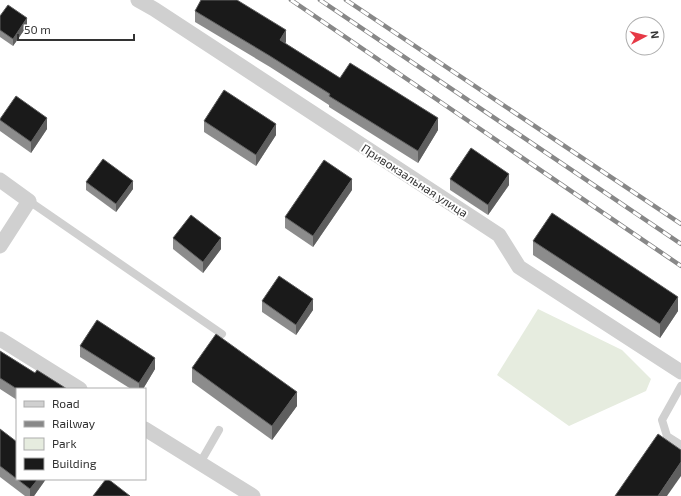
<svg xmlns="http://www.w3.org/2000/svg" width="681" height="496" viewBox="0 0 681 496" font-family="'Exo 2',sans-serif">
	<rect width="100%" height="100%" fill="#fff"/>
	<polygon fill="#e6ecdf" points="538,309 622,350 651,379 646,391 569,426 497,375"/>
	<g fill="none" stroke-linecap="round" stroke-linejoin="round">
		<g stroke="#d0d0d0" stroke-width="8">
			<polyline points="29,201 222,334"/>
			<polyline points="681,386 662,420 667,436 681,445"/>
			<polyline points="200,463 219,430"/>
		</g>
		<g stroke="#d0d0d0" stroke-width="15">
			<polyline points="138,0 154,9 499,235 519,267 681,372"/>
			<polyline points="0,180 29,201 0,246"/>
			<polyline points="0,339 80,389"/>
			<polyline points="145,429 253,496"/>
		</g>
		<defs>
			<g id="rail">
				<polyline points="291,0 681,266"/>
				<polyline points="320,0 681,244"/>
				<polyline points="346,0 681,224"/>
			</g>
		</defs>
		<use href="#rail" stroke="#888" stroke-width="4.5"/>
		<use href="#rail" stroke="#fff" stroke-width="3" stroke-dasharray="9" stroke-linecap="butt"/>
	</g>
	<g fill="#8c8c8c">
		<polygon points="195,11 286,42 285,43 340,78 438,130 418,163 329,107 329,105 270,67 195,22"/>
		<polygon points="0,16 27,26 13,46 0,37"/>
		<polygon points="0,119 47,129 31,153 0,131"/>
		<polygon points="204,121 276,135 256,166 204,132"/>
		<polygon points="450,179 509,185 488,215 450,190"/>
		<polygon points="86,182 133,189 116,212 86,190"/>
		<polygon points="352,190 313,247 285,228 285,217"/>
		<polygon points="173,238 221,249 203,273 173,249"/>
		<polygon points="533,241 678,311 660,338 533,255"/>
		<polygon points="262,301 313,310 296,335 262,312"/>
		<polygon points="80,346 155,369 143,389 131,389 80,357"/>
		<polygon points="0,351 35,373 17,389 17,400 0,389"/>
		<polygon points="192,368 297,406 272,440 192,382"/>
		<polygon points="0,429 46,479 34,496 25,496 0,477"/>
	</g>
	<g fill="#5f5f5f">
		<polygon points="27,18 27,26 13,46 13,39"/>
		<polygon points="286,30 286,42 280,51 280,40"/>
		<polygon points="47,118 47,129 31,153 31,142"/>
		<polygon points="438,118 438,130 418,163 418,151"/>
		<polygon points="276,124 276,135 256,166 256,155"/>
		<polygon points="509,174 509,185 488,215 488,205"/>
		<polygon points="352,179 352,190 313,247 313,236"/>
		<polygon points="133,181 133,189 116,212 116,204"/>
		<polygon points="221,238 221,249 203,273 203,262"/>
		<polygon points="678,297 678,311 660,338 660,324"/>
		<polygon points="313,299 313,310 296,335 296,325"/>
		<polygon points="155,358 155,369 143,389 139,389 139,383"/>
		<polygon points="297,392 297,406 272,440 272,426"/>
		<polygon points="681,462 681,476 667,496 658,496"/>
		<polygon points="38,479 46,479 34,496 30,496 30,489"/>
	</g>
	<g fill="#1a1a1a" stroke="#5f5f5f">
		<polygon points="201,0 237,0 286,30 280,40 340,78 350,63 438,118 418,151 329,96 330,94 270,56 195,11"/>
		<polygon points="8,5 27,18 13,39 0,30 0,16"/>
		<polygon points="224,90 276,124 256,155 204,121"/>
		<polygon points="16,96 47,118 31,142 0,120 0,119"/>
		<polygon points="471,148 509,174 488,205 450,179"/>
		<polygon points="103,159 133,181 116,204 86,182"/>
		<polygon points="324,160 352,179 313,236 285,217"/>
		<polygon points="552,213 678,297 660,324 533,241"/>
		<polygon points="191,215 221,238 203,262 173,238"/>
		<polygon points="279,276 313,299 296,325 262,301"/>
		<polygon points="97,320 155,358 139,383 80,346"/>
		<polygon points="216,334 297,392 272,426 192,368"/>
		<polygon points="0,351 35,373 37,370 67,389 17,389 0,378"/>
		<polygon points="0,429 17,442 17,479 0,466"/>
		<polygon points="658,434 681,450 681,462 658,496 615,496"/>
		<polygon points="17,479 38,479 30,489"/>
		<polygon points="106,479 108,479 130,496 93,496"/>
	</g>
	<g text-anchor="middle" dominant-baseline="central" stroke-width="4" stroke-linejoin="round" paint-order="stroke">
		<g font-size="12" fill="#333" stroke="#fff">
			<text transform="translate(415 180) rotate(33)">Привокзальная улица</text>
		</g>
	</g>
	<rect x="16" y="388" width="130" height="92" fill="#ffffff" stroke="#adadad"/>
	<rect x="24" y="401" width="20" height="6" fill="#d0d0d0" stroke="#adadad"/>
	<text x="52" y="408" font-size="12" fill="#333333">Road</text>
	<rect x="24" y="421" width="20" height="6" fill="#888888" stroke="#adadad"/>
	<text x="52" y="428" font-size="12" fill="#333333">Railway</text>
	<rect x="24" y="438" width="20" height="12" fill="#e6ecdf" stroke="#adadad"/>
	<text x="52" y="448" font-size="12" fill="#333333">Park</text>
	<rect x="24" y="458" width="20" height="12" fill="#1a1a1a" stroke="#adadad"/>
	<text x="52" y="468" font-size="12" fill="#333333">Building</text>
	<g transform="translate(645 36) rotate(83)"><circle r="19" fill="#ffffff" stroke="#adadad"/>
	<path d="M0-3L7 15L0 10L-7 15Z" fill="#e63946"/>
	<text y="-6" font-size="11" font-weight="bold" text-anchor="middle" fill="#333333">N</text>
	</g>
	<path d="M18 34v6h116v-6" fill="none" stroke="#333333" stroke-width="2"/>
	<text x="24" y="34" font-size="12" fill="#333333" stroke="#ffffff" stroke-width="3" paint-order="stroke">50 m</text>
</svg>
